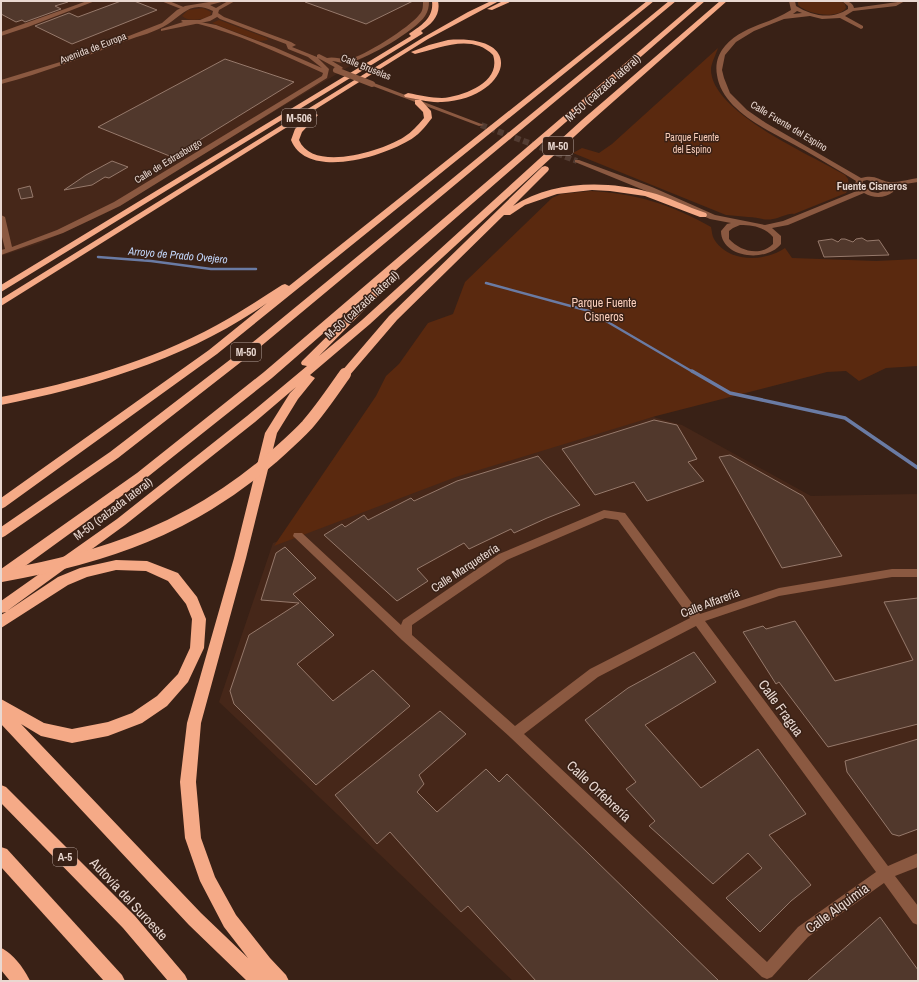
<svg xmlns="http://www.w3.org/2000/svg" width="919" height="982" viewBox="0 0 919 982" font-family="'Archivo Narrow',sans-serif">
	<rect width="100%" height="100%" fill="#392116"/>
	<g fill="#462719">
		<polygon points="1,1 430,1 432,5 429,16 420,24 104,214 40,243 1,256"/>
		<polygon points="653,417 682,425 811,496 918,494 918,981 513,981 219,702 273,543 390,499 534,449"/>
	</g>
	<g fill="#5a290f">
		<path d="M798 1H841L845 4 846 8C837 20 807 14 798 5Z"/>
		<path d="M203 8 211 12 210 16C201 20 189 22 182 16L188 10Z"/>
		<polygon points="219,20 267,38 268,40 259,41 212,23"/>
		<path d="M718 48C716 54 712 62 711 68 709 112 812 155 845 175L848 179 849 188 846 193 794 214C787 213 781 218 773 219 765 221 757 217 748 217 741 216 734 216 726 215L573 153 582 148 599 153 612 144Z"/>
		<path d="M591 191C634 193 673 205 711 227 712 231 712 236 714 239 728 263 765 262 785 248L792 258 876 261 918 259V366L886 368 859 381 846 371 827 372 656 416 456 477 274 546 376 396 386 376 399 364 428 323 453 314 465 282 552 198 561 194Z"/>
	</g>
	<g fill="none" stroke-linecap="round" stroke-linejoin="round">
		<g stroke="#6a7ba4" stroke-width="2.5">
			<polyline points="98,257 151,261 211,269 256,269"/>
			<polyline points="486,283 589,311 693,372"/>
		</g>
		<polyline stroke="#6a7ba4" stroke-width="3.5" points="692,371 730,393 845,418 918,468"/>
	</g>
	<g fill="#51382c" stroke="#96796b">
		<polygon points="1,1 67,1 68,2 55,6 61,9 25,22 22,20 16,22 1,14"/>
		<polygon points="121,1 134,1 157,10 72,44 35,26 69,13 78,17"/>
		<polygon points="305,1 413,1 366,24 305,2"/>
		<polygon points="225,59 294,82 172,157 98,127"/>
		<polygon points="112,161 128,167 109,178 105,177 92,185 64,190 86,175"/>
		<polygon points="30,186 33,197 21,199 18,189"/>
		<polygon points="862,238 867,241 879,240 889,255 824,257 818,241 832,239 838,242 841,239 845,239 853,242 856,239"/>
		<polygon points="654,420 677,425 697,459 688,462 704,481 647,501 634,482 595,495 562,449"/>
		<polygon points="730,455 803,496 842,556 782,568 719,457"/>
		<polygon points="538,456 580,505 547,518 514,533 511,529 469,549 464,543 417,569 428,581 397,601 324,535 342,524 345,527 364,515 368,520 411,498 414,501 457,481"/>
		<polygon points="285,547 316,578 293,594 334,635 297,664 333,701 373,670 410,706 316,785 234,704 230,691 249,635 299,603 261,600 276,553"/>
		<polygon points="918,598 918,724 828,747 779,682 776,684 743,632 763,626 766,629 795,621 835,681 913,660 884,602"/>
		<polygon points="694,652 716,682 645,725 701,788 758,749 806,814 769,835 811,885 791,901 760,932 726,898 762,868 748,853 713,884 649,826 655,821 626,789 636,782 585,720 628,688"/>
		<polygon points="440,711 466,734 419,775 424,784 417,792 437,812 486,769 499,782 507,774 719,981 536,981 468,906 461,912 390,832 377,844 335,795"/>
		<polygon points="918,739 918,829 899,836 892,834 847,772 845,761"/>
		<polygon points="880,917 918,970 918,981 807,981"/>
	</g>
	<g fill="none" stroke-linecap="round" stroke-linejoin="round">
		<polyline stroke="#533c32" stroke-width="6" stroke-dasharray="6 3" stroke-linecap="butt" points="481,125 577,161"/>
		<g fill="#8b5941" fill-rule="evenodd">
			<polygon points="87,1 95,1 28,27 1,36 1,32"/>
			<polygon points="161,1 169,1 186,8 181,9"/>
			<path d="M423 1H429C429 7 428 11 425 16 415 31 368 58 351 62 345 64 339 62 332 61L342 67 343 68 340 70 318 58 329 69 327 78 120 206 63 233 1 255V250L5 249 1 233V215L5 217 12 247 57 230 114 202 322 76 323 73C281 54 239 34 195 23V21L216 25 274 47 322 68 308 57 288 49 286 44 220 19 213 14 218 13 224 17 291 42 296 45 292 47 317 57V55L319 54 327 58C334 56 342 60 349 59 363 57 410 27 419 15 423 11 423 7 423 1Z"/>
			<path d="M789 1H795L796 6C812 16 832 20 848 9V6L842 1C847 1 853 2 854 8L905 1 896 6 853 11 845 16 863 26V28L861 29 840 18 822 19 810 16 784 19 754 31 736 42 725 55 722 70 724 78 730 93 747 110 766 123 861 178C875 174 878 180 889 182 897 183 910 179 918 178V182L892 186 894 190 893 192C884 199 873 198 864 193L788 225 772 228 781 236V244C766 263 721 258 721 231L727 224 731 223 710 219 646 191 575 162V160H579L652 187 715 215 765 225 783 221 859 190 854 186 856 181C839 170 821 160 804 150 774 133 722 112 717 75 715 64 718 54 725 46 742 26 770 24 791 10ZM797 11 802 13 793 14ZM867 180 882 184 886 190 878 193 872 192 862 185 863 181ZM740 225C753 225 764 227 773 237V244C760 257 740 251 729 239V231L733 228Z"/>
			<polygon points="370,83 374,83 484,125 479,126 370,85"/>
			<path d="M604 510 625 513 700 614 779 588 892 569H918V577H892L779 596 705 621 888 866 918 853V867L895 876 918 906V925L913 923 884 883 808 937 772 977 767 979 762 977 511 738 402 640 293 536 294 533H302L401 625 403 620 499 554ZM605 518 618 520 690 618 590 669 515 726 412 635V625L507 560ZM696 626 876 872 798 927 767 962 524 734 598 677Z"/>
		</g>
		<path fill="#8b5941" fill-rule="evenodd" d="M215 1H225L210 5 216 8 228 1H235L219 10 217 17 210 21 161 31V29L183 22 181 21 182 20H200L212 15 213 11C192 0 183 14 168 24 156 32 139 36 125 41 84 57 43 73 1 84V80L70 59 162 23 177 10 185 6Z"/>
		<g fill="#f5aa87" fill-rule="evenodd">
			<path d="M432 1H438C441 15 432 24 421 31L423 33 422 34 1 292V285L411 36 409 34 410 33C422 25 434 17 432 1Z"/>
			<polygon points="491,1 499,1 428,39 1,306 1,299 424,37 468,12"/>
			<polygon points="503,1 512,1 492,10 487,9"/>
			<path d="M647 1H654L217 354 5 507 1 509V498L209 350 267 303C188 358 95 386 1 405V397C76 382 150 362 217 325 239 313 260 299 282 285L285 284 289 286Z"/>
			<polygon points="669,1 676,1 260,347 118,458 5,536 1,538 1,527 110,452 253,342"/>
			<polygon points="698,1 705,1 272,378 145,479 6,580 1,581 1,569 137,473 264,372"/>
			<path d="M720 1H727L588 124 370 324 310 375 315 378 298 399 277 433 246 558 201 723 196 782 201 838 215 877 236 915 270 958 286 975 289 981H247L189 925 1 724V699L44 723 72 729 108 722 132 713 157 696 178 674 190 648 192 619 186 604 168 581 146 571 116 570 87 577 68 585 1 628V615L6 612 1 613V601L117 519 247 416 307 366 302 365 301 363 302 361 375 289 378 288 383 291 319 356 362 320 582 120ZM296 387 290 393 265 433 234 558 187 723 180 782 185 838 200 881 224 927 248 958 201 913 21 724 41 736 72 743 108 736 142 723 167 706 188 682 204 648 206 619 197 597 178 573 147 561 116 560 80 568 58 577 7 611 125 525 255 422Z"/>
			<path d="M448 40C531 34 507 99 442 102 430 103 417 99 405 97L404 95 408 93C419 95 431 98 442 98 464 96 502 82 493 55 472 33 439 48 415 54L411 52 429 45Z"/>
			<path d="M415 100H421L431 111 432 118C425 127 418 136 408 141 381 157 307 180 291 140L295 129 311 113H314L318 115 302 132 299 140C313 173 382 151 404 137 412 132 418 125 424 118L423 112 415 104Z"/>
			<path d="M545 166 548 167 549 169 548 171 513 206C552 181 605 180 649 192 669 197 687 207 706 213L707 215 706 217H700L645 196 610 191 592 190 557 194 525 205 510 215H504L397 320 349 376H341L340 374 341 372 389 316 542 167Z"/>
			<polygon points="1,785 6,787 135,916 185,975 188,981 168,981 123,928 1,803"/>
			<polygon points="1,847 7,849 122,975 125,981 104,981 1,867"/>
			<path d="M1 948C13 953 25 970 30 981H10L1 970Z"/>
		</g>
		<polyline stroke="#8b5941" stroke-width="6" points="336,70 372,84"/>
		<path stroke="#f5aa87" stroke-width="12" d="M1 576C105 558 191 528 272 458 284 447 296 437 307 425 321 409 333 391 345 374"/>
	</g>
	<g text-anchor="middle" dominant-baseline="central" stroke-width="3" stroke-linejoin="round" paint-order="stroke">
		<g font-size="10" fill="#e9d8d1" stroke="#392116">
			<text transform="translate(93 48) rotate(-21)">Avenida de Europa</text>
			<text transform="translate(366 67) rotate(22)">Calle Bruselas</text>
			<text transform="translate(789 126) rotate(31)">Calle Fuente del Espino</text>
			<text transform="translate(168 161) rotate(-31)">Calle de Estrasburgo</text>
		</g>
		<g font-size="10" fill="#facfbc" stroke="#392116">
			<text x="692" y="137">Parque Fuente<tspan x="692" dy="12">del Espino</tspan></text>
		</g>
		<g fill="#392116" stroke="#b4a199" stroke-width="1">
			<rect x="282" y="109" width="34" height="18" rx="3"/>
			<rect x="543" y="137" width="30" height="18" rx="3"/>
			<rect x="231" y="343" width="30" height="18" rx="3"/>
			<rect x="53" y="848" width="24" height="18" rx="3"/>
		</g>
		<g font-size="11" font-weight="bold" fill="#e9d8d1">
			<text x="299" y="118">M-506</text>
			<text x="558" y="146">M-50</text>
			<text x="246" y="352">M-50</text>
			<text x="65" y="857">A-5</text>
		</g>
		<g font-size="11" font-weight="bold" fill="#e9d8d1" stroke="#392116">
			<text x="872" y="186">Fuente Cisneros</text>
		</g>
		<g font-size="11" font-style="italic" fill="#c1d5f9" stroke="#392116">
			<text transform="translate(178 255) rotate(5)">Arroyo de Prado Ovejero</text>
		</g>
		<g font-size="12" fill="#e9d8d1" stroke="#392116">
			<text transform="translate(603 88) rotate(-41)">M-50 (calzada lateral)</text>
			<text transform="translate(362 305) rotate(-42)">M-50 (calzada lateral)</text>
			<text transform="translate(113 509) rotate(-37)">M-50 (calzada lateral)</text>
			<text transform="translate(465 568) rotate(-33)">Calle Marquetería</text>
			<text transform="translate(710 603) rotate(-21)">Calle Alfarería</text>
		</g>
		<g font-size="12" fill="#facfbc" stroke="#392116">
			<text x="604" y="303">Parque Fuente<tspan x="604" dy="14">Cisneros</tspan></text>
		</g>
		<g font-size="14" fill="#e9d8d1" stroke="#392116">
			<text transform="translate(781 708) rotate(54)">Calle Fragua</text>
			<text transform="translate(599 791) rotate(43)">Calle Orfebrería</text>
			<text transform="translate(129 899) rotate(47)">Autovía del Suroeste</text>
			<text transform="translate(837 908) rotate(-36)">Calle Alquimia</text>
		</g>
	</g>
	<rect width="919" height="982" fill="none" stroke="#e9d8d1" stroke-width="4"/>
</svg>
